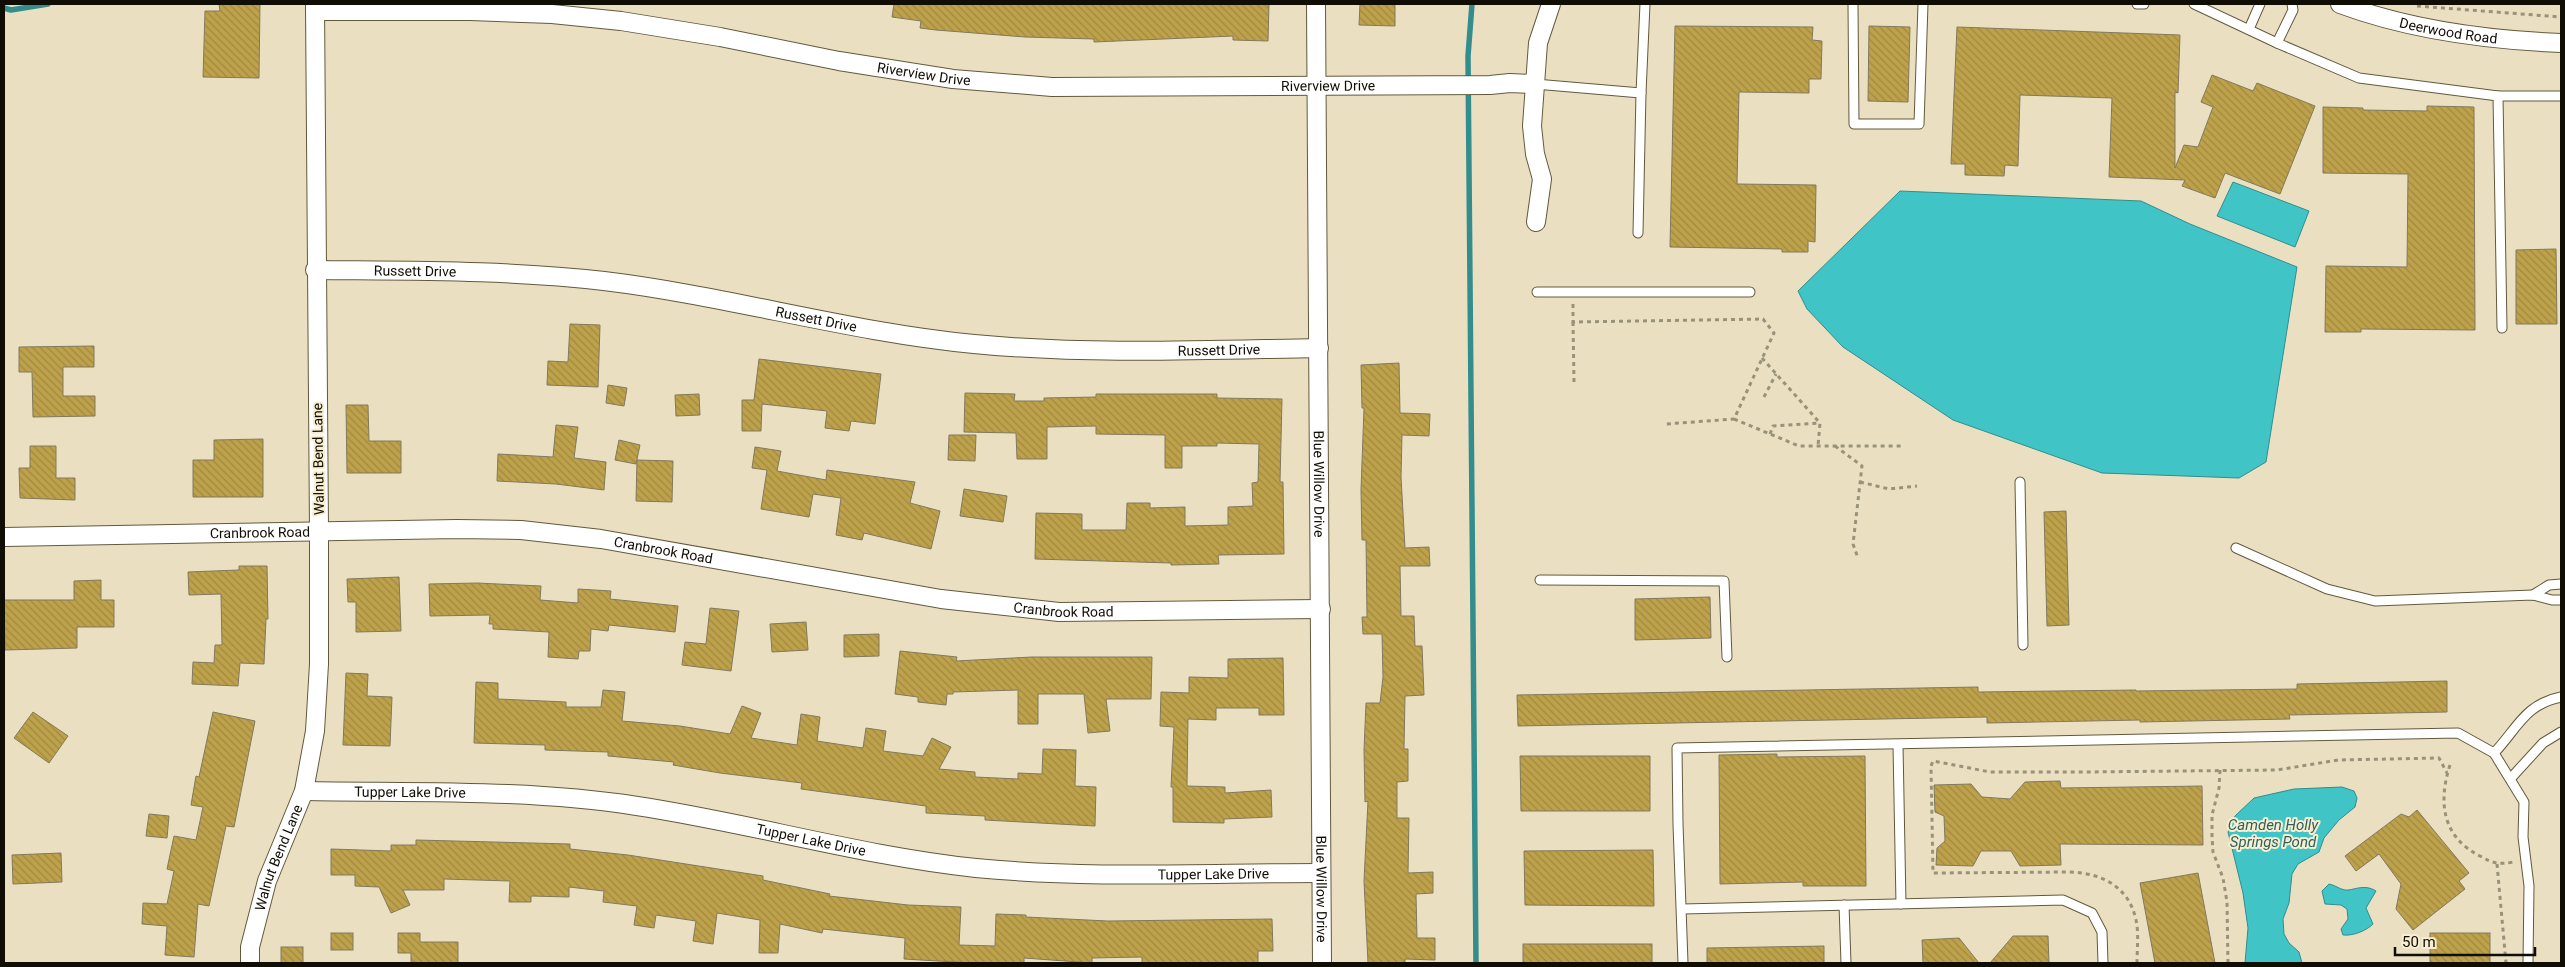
<svg xmlns="http://www.w3.org/2000/svg" width="2565" height="967" viewBox="0 0 2565 967" font-family="Roboto,sans-serif">
	<defs>
		<pattern id="building-back-hatch" width="6" height="6" patternUnits="userSpaceOnUse" patternTransform="scale(1.25)"><rect width="6" height="6" fill="#bda24b"/><path d="M-1 5l2 2M0 0l6 6M5-1l2 2" fill="none" stroke="#a18a40"/></pattern>
	</defs>
	<rect width="100%" height="100%" fill="#eae0c1"/>
	<g fill="#41c4c6" stroke="#328d8c">
		<polygon points="2233,182 2309,211 2295,247 2217,216"/>
		<polygon points="1900,191 2141,201 2190,224 2297,267 2266,462 2239,478 2102,473 1953,420 1843,347 1807,309 1798,291"/>
		<polygon points="2342,787 2354,791 2357,798 2355,807 2339,820 2324,838 2319,852 2298,864 2292,874 2289,903 2283,919 2284,934 2289,943 2299,952 2302,963 2245,963 2248,928 2243,893 2228,832 2235,816 2254,798 2294,789"/>
		<path d="M2329 884C2335 885 2339 889 2345 890 2353 891 2364 883 2376 891L2366 908 2373 924C2366 931 2353 936 2343 935L2341 929 2348 919 2347 909 2341 905 2325 904 2322 891Z"/>
	</g>
	<g fill="none" stroke-linecap="round" stroke-linejoin="round">
		<g stroke="#328d8c" stroke-width="5.5">
			<polyline points="1472,4 1468,56 1476,963"/>
			<polyline points="4,8 11,10 48,4"/>
		</g>
	</g>
	<g fill="url(#building-back-hatch)" stroke="#82795d">
		<polygon points="219,4 260,4 259,78 203,77 205,11 220,11"/>
		<polygon points="894,4 1269,4 1268,41 1233,40 1233,36 1094,42 1094,39 1025,37 936,30 920,28 921,21 892,17"/>
		<polygon points="1360,4 1395,4 1395,26 1359,25"/>
		<polygon points="1675,26 1813,27 1812,40 1822,41 1821,79 1809,79 1809,93 1739,92 1737,184 1816,185 1815,242 1808,241 1808,252 1782,252 1782,249 1670,247"/>
		<polygon points="1869,26 1910,27 1908,102 1868,101"/>
		<polygon points="1957,27 2180,35 2178,93 2175,92 2175,168 2184,145 2198,147 2213,107 2201,102 2212,75 2253,91 2257,83 2315,106 2280,194 2225,173 2215,198 2182,186 2185,180 2109,177 2112,98 2020,95 2018,166 2005,165 2004,176 1965,175 1965,164 1951,164"/>
		<polygon points="2427,106 2474,107 2475,330 2361,329 2361,332 2325,332 2326,266 2407,267 2408,174 2323,173 2323,107 2363,108 2363,110 2427,111"/>
		<polygon points="2556,249 2557,324 2516,324 2516,250"/>
		<polygon points="570,324 600,325 598,387 547,385 548,361 568,362"/>
		<polygon points="94,346 94,367 63,367 63,396 95,396 95,416 33,417 32,372 19,372 19,347"/>
		<polygon points="759,359 881,374 875,424 851,421 849,431 825,428 827,411 762,404 761,431 742,431 742,400 754,400"/>
		<polygon points="1399,363 1400,413 1430,414 1429,436 1402,435 1401,477 1405,548 1429,547 1430,566 1400,566 1401,616 1414,616 1415,646 1422,646 1424,695 1405,696 1404,749 1408,749 1408,781 1397,782 1397,818 1409,818 1408,873 1433,872 1433,893 1416,894 1417,938 1435,938 1435,960 1405,959 1405,963 1368,963 1364,881 1368,801 1365,802 1364,750 1366,703 1380,703 1383,677 1382,634 1363,634 1362,617 1367,617 1366,540 1362,540 1361,490 1364,408 1362,408 1361,365"/>
		<polygon points="608,385 627,388 624,406 606,403"/>
		<polygon points="965,393 1015,394 1014,401 1044,401 1044,398 1096,397 1096,394 1217,394 1217,398 1282,399 1280,482 1283,482 1284,554 1218,555 1219,564 1171,565 1171,563 1035,559 1036,513 1082,514 1082,530 1126,530 1127,503 1150,503 1150,508 1185,507 1185,526 1228,525 1228,507 1253,506 1252,483 1258,482 1259,444 1217,443 1217,446 1182,446 1182,468 1165,468 1165,435 1096,434 1096,426 1047,427 1047,459 1017,459 1016,433 964,432"/>
		<polygon points="699,394 700,415 676,416 675,395"/>
		<polygon points="346,405 368,405 369,441 401,441 401,473 347,473"/>
		<polygon points="556,425 578,427 574,458 606,462 604,490 556,484 497,481 498,454 553,457"/>
		<polygon points="949,435 976,435 975,461 948,460"/>
		<polygon points="263,439 263,497 193,497 193,460 214,460 214,440"/>
		<polygon points="619,440 640,445 636,464 615,460"/>
		<polygon points="30,446 56,446 56,478 75,478 75,500 20,498 19,468 30,468"/>
		<polygon points="755,447 781,451 777,471 826,480 827,470 915,482 910,503 940,511 931,549 864,533 862,540 836,535 841,498 813,494 809,517 761,509 767,470 752,468"/>
		<polygon points="637,460 673,461 672,502 636,501"/>
		<polygon points="964,489 1007,496 1003,522 960,516"/>
		<polygon points="2066,511 2069,625 2047,626 2044,512"/>
		<polygon points="239,566 267,566 268,619 266,619 264,664 240,663 238,686 192,684 193,662 214,663 215,645 222,645 221,594 189,595 188,572 239,570"/>
		<polygon points="399,577 401,631 356,632 356,602 348,602 347,579"/>
		<polygon points="101,580 101,600 114,600 114,627 77,627 77,648 5,650 4,600 74,600 74,581"/>
		<polygon points="477,583 541,586 540,600 578,603 578,589 611,591 610,599 678,606 675,632 609,625 608,631 591,629 590,651 579,651 578,659 548,657 549,632 493,629 493,624 489,624 490,615 430,616 429,584"/>
		<polygon points="1710,597 1711,638 1635,640 1635,599"/>
		<polygon points="710,608 739,611 731,671 682,665 685,642 706,644"/>
		<polygon points="806,622 808,650 772,652 770,624"/>
		<polygon points="879,634 879,656 844,657 844,635"/>
		<polygon points="900,651 957,657 956,661 1032,657 1152,657 1151,699 1106,699 1110,731 1088,733 1084,694 1038,694 1038,724 1018,724 1018,690 953,692 953,694 947,694 946,705 918,702 918,697 895,694"/>
		<polygon points="1283,658 1284,715 1259,715 1259,708 1216,708 1216,720 1188,719 1187,786 1225,787 1225,793 1271,790 1272,817 1224,819 1224,823 1173,822 1173,787 1171,787 1174,727 1160,726 1161,692 1189,693 1189,677 1228,678 1228,659"/>
		<polygon points="346,673 368,674 367,696 392,697 390,746 343,745"/>
		<polygon points="2447,681 2447,712 2289,715 2290,719 2140,722 2140,720 1987,723 1987,717 1518,726 1517,695 1978,687 1978,692 2136,690 2136,691 2297,689 2297,684"/>
		<polygon points="476,682 498,683 498,699 566,702 566,707 601,707 603,690 625,692 622,721 680,726 730,734 742,706 761,713 751,738 797,745 801,714 820,717 817,741 863,748 866,728 886,731 883,751 923,756 932,738 951,747 939,769 975,772 975,777 1018,779 1018,773 1042,774 1043,749 1076,750 1075,786 1096,787 1095,826 985,820 985,816 926,813 926,806 801,789 802,783 720,773 673,765 674,762 608,756 608,752 545,750 545,745 474,743"/>
		<polygon points="33,712 68,736 49,763 14,738"/>
		<polygon points="213,712 255,721 234,827 226,826 209,906 198,904 194,957 165,955 167,926 142,924 143,903 167,904 174,871 167,869 174,836 196,840 203,807 191,805 196,776 199,777"/>
		<polygon points="1777,754 1777,757 1865,756 1866,886 1803,886 1803,882 1720,884 1719,755"/>
		<polygon points="1520,756 1650,756 1650,811 1521,811"/>
		<polygon points="2060,781 2061,788 2202,786 2203,845 2060,844 2061,865 2020,866 2011,851 1981,851 1973,866 1936,865 1937,848 1945,841 1944,816 1935,812 1934,785 1971,784 1982,797 2010,799 2025,782"/>
		<polygon points="2417,810 2469,873 2459,881 2465,889 2413,930 2396,909 2401,884 2379,854 2356,871 2345,856 2401,814 2409,817"/>
		<polygon points="149,814 169,816 167,838 146,836"/>
		<polygon points="416,840 570,844 570,849 628,855 763,876 763,880 830,894 829,896 908,905 961,907 959,945 995,946 996,914 1026,915 1026,917 1108,921 1272,919 1273,951 1258,951 1258,963 1142,963 1142,957 1092,958 1092,963 1024,958 1024,963 972,963 904,959 905,938 823,929 822,933 780,924 778,953 759,953 760,920 717,913 713,944 693,941 696,921 656,915 654,928 634,925 637,906 603,902 604,891 569,887 569,897 531,896 531,902 509,902 510,881 444,879 444,890 403,890 410,905 391,913 379,887 355,886 355,875 331,875 331,849 391,851 391,845 416,845"/>
		<polygon points="1653,850 1654,906 1525,905 1524,851"/>
		<polygon points="61,853 62,882 13,884 12,855"/>
		<polygon points="2198,873 2215,963 2155,963 2140,883"/>
		<rect x="331" y="933" width="22" height="17"/>
		<polygon points="398,933 420,933 420,942 458,942 458,963 411,963 411,953 398,953"/>
		<rect x="2430" y="933" width="60" height="30"/>
		<polygon points="2013,936 2048,936 2049,963 1990,963"/>
		<polygon points="1959,938 1979,963 1923,963 1922,940"/>
		<rect x="1523" y="944" width="129" height="19"/>
		<polygon points="1824,946 1824,963 1707,963 1707,948"/>
		<rect x="281" y="947" width="22" height="16"/>
	</g>
	<g fill="none" stroke-linecap="round" stroke-linejoin="round">
		<defs>
			<g id="service">
				<polyline points="1853,4 1854,124 1919,124 1923,4"/>
				<polyline points="2137,4 2144,4"/>
				<polyline points="2194,4 2277,43 2359,78 2498,96 2502,328"/>
				<polyline points="2249,29 2260,4"/>
				<polyline points="2277,43 2293,10 2292,4"/>
				<polyline points="1535,84 1641,93 1645,4"/>
				<polyline points="2498,96 2561,96"/>
				<polyline points="1638,233 1641,93"/>
				<polyline points="1537,292 1750,292"/>
				<polyline points="2020,482 2023,645"/>
				<polyline points="2236,548 2327,589 2375,601 2533,595 2552,600 2561,600"/>
				<polyline points="1540,580 1724,581 1727,657"/>
				<polyline points="2533,595 2549,585 2561,584"/>
				<polyline points="1898,745 1901,904"/>
				<path d="M2494 753C2517 729 2525 704 2561 697"/>
				<polyline points="2511,778 2543,743 2561,732"/>
				<polyline points="1844,905 1846,963"/>
				<polyline points="1682,909 2063,900 2092,913 2102,932 2103,963"/>
				<polyline points="1683,963 1678,824 1677,748 2458,733 2494,753 2524,802 2523,837 2529,886 2528,963"/>
			</g>
			<g id="minor">
				<path id="s1" d="M1316 4 1322 963"/>
				<path id="s2" d="M2340 4C2410 30 2487 40 2561 43"/>
				<path id="s3" d="M315 11H470L552 14 621 21 720 37 839 61 953 79 1052 87 1490 85 1510 83 1535 84"/>
				<polyline points="1536,222 1542,179 1535,154 1532,126 1538,43 1551,4"/>
				<path id="s4" d="M315 270C412 271 508 270 604 281 728 296 849 332 974 344 1089 355 1204 350 1319 348"/>
				<path id="s5" d="M4 537 457 529 521 530 601 539 941 599 1059 612 1321 609"/>
				<path id="s6" d="M304 791C414 793 528 789 637 806 750 823 862 856 976 868 1090 879 1206 873 1320 873"/>
				<path id="s7" d="M250 963V947L267 881 304 791 315 731 319 664V531L315 4"/>
			</g>
		</defs>
		<use href="#service" stroke="#62593d" stroke-width="11"/>
		<use href="#minor" stroke="#62593d" stroke-width="20"/>
		<g stroke="#99927b" stroke-width="3" stroke-dasharray="4 4" stroke-linecap="butt">
			<polyline points="2417,6 2561,17"/>
			<polyline points="1573,304 1573,322 1763,319 1774,333 1734,419 1666,424"/>
			<polyline points="1573,322 1574,382"/>
			<polyline points="1762,358 1820,423 1818,446"/>
			<polyline points="1764,397 1776,374"/>
			<polyline points="1734,419 1799,446 1902,446"/>
			<polyline points="1770,434 1773,426 1820,423"/>
			<polyline points="1835,446 1862,466 1853,544 1858,558"/>
			<polyline points="1860,482 1889,489 1917,486"/>
			<path d="M2450 765C2438 802 2442 837 2480 856 2492 863 2499 865 2513 862"/>
			<polyline points="2220,770 2219,788 2212,815 2212,837 2213,852 2223,878 2227,902 2228,963"/>
			<polyline points="2497,864 2506,963"/>
			<path d="M2137 963C2137 950 2139 933 2136 920 2129 887 2102 873 2070 872L1933 873 1931 766 1933 761 1990 772H2085L2277 770 2338 760 2439 758 2447 773"/>
		</g>
		<use href="#service" stroke="#fff" stroke-width="9"/>
		<use href="#minor" stroke="#fff" stroke-width="18"/>
	</g>
	<g text-anchor="middle" dominant-baseline="central" stroke-width="4" stroke-linejoin="round" paint-order="stroke">
		<g font-size="14" fill="#100d04" stroke="#f8edce">
			<text stroke="none"><textPath href="#s2" startOffset="112">Deerwood Road</textPath></text>
			<text stroke="none"><textPath href="#s3" startOffset="614">Riverview Drive</textPath></text>
			<text stroke="none"><textPath href="#s3" startOffset="1019">Riverview Drive</textPath></text>
			<text stroke="none"><textPath href="#s4" startOffset="100">Russett Drive</textPath></text>
			<text stroke="none"><textPath href="#s4" startOffset="505">Russett Drive</textPath></text>
			<text stroke="none"><textPath href="#s4" startOffset="910">Russett Drive</textPath></text>
			<text transform="translate(318 459) rotate(-91)">Walnut Bend Lane</text>
			<text stroke="none"><textPath href="#s1" startOffset="480">Blue Willow Drive</textPath></text>
			<text stroke="none"><textPath href="#s5" startOffset="256">Cranbrook Road</textPath></text>
			<text stroke="none"><textPath href="#s5" startOffset="661">Cranbrook Road</textPath></text>
			<text stroke="none"><textPath href="#s5" startOffset="1066">Cranbrook Road</textPath></text>
			<text stroke="none"><textPath href="#s6" startOffset="106">Tupper Lake Drive</textPath></text>
			<text stroke="none"><textPath href="#s6" startOffset="511">Tupper Lake Drive</textPath></text>
			<text stroke="none"><textPath href="#s7" startOffset="110">Walnut Bend Lane</textPath></text>
			<text stroke="none"><textPath href="#s6" startOffset="916">Tupper Lake Drive</textPath></text>
			<text stroke="none"><textPath href="#s1" startOffset="885">Blue Willow Drive</textPath></text>
		</g>
		<g font-size="15" font-style="italic" fill="#2b6161" stroke="#f8edce">
			<text x="2273" y="825">Camden Holly<tspan x="2273" dy="17">Springs Pond</tspan></text>
		</g>
	</g>
	<rect width="2565" height="967" fill="none" stroke="#100d04" stroke-width="10"/>
	<path d="M2395 947v8h140v-8" fill="none" stroke="#100d04" stroke-width="2.5"/>
	<text x="2402" y="947" font-size="15" fill="#100d04" stroke="#f8edce" stroke-width="4" paint-order="stroke">50 m</text>
</svg>
